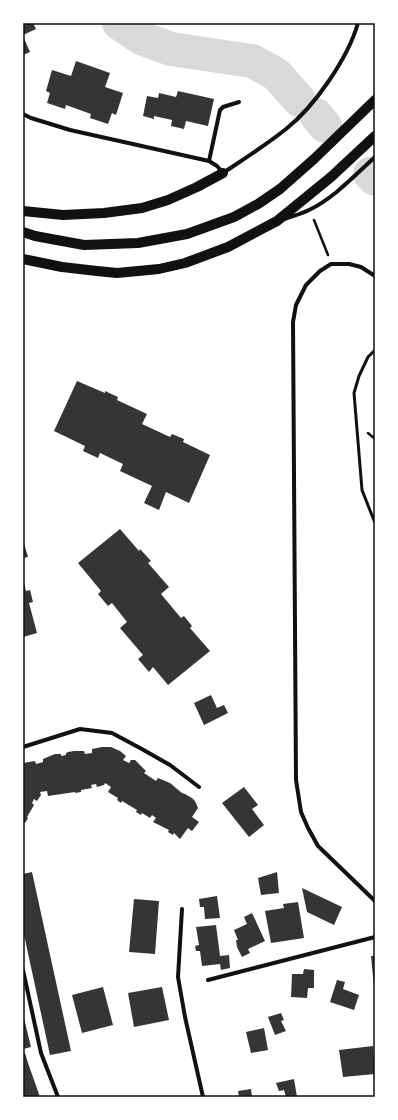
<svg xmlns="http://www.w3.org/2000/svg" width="398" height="1120" viewBox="0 0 398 1120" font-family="Figtree,sans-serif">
	<rect width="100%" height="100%" fill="#fff"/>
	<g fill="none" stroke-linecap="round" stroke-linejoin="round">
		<g stroke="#d9d9d9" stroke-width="34">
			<polyline points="119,23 141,38 171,49 252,61 276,74 299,100"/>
			<polyline points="316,115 325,126"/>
			<polyline points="370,174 375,179"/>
		</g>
	</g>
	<g fill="#353535">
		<polygon points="23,23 33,23 36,29 23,35"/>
		<polygon points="23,36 30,52 23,55"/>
		<polygon points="76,61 110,73 105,87 123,93 116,115 112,113 108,124 90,118 91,114 66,105 65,109 47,103 50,93 46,91 52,70 71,76"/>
		<polygon points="178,91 214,99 208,126 186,121 184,129 171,126 172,120 154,116 154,119 143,116 147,96 158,98 159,93 176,97"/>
		<polygon points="77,381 105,393 105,391 118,397 117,400 147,414 142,424 170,437 172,434 184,439 183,442 210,455 189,503 166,492 159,510 144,503 152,486 120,471 123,464 100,453 98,458 83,451 85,446 54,431"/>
		<polygon points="120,529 139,551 140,549 151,561 148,563 169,587 161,594 181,618 184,616 192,626 190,628 210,651 168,685 153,667 149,672 138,659 143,655 120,628 127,622 112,603 108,606 98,594 101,591 78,563"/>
		<polygon points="23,540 28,557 23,558"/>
		<polygon points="23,579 26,591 30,590 33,602 29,603 37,633 23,637"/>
		<polygon points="211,695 217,708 224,705 228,713 204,725 194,703"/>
		<polygon points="102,747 111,747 120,751 126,756 123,760 129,763 131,760 135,760 146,771 144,773 156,781 158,778 170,783 182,793 185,794 192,798 195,801 198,808 192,817 199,822 192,831 188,828 180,839 174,833 173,835 168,832 169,830 153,822 156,818 152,815 150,818 142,813 141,815 136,812 137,810 122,801 121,803 117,800 118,798 108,792 111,787 105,783 104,785 97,787 96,784 91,785 92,788 81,790 81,792 75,793 75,792 48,796 47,791 40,792 41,795 37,801 34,799 32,803 34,805 27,817 28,818 25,823 23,822 23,763 35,761 36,764 43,762 43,759 55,754 61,754 61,756 66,755 66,753 68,752 74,751 84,751 85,754 92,753 92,749"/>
		<polygon points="244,787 258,805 252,809 264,825 249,837 222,803"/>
		<polygon points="32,872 71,1051 50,1055 23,930 23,874"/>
		<polygon points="277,872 279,893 261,895 258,878"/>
		<polygon points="302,888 342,907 334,925 307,912"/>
		<polygon points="217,896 220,918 205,919 204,907 200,907 199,899"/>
		<polygon points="134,899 159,901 155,954 129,952"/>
		<polygon points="298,902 304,938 271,943 265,911 284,908 283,904"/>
		<polygon points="252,913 265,941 248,949 250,953 242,957 237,947 236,940 238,940 234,930 247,924 244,917"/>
		<polygon points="216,925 220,956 229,955 230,968 221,970 220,964 202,966 200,951 196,951 195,946 199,945 196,927"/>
		<polygon points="371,956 375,956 375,987 374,987"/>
		<polygon points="304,969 314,970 314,988 308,988 307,998 291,997 292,974 303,974"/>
		<polygon points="337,980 345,982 343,989 359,995 354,1010 330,1002"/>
		<polygon points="103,987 113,1025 82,1033 72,995"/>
		<polygon points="162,987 169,1020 134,1027 128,993"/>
		<polygon points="281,1013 284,1020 281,1021 286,1031 275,1035 268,1017"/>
		<polygon points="23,1014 31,1047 23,1049"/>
		<polygon points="264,1028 268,1050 251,1053 246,1032"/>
		<polygon points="373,1046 375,1074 343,1077 339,1050"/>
		<polygon points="25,1053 28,1063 40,1097 23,1097 23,1054"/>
		<polygon points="294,1079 297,1097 286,1097 284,1090 279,1091 276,1083"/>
		<polygon points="251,1089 252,1097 239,1097 238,1091"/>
	</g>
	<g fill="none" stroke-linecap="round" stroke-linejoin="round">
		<g stroke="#111" stroke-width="2.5">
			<polyline points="314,220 328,255"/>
			<polyline points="368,433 375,439"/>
		</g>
		<polyline stroke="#111" stroke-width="3" points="375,350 368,357 359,376 354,393 362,490 375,523"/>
		<g stroke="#111" stroke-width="4">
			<path d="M23 114 31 118 70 130 209 161 217 166 223 173C244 159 266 145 286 129 315 106 348 58 358 23"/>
			<polyline points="209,161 220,110 223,107 239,102"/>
			<path d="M285 219C293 216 301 214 309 210 334 198 354 176 375 157"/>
			<polyline points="375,276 361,267 349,264 331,264 320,271 306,285 296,305 293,322 296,780 301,812 308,828 318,846 375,901"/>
			<polyline points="23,747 80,729 112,733 140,748 170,765 199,787"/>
			<polyline points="182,909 178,977 185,1017 203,1097"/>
			<polyline points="23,970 41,1053 58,1097"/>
			<polyline points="208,980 375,937"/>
		</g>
		<g stroke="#111" stroke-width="10">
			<polyline points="23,211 63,215 104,213 142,208 168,200 197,187 223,173"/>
			<polyline points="23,232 35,236 84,245 138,243 187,234 234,217 258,204 280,189 314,159 375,100"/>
			<polyline points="23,259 62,267 97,271 117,273 159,269 185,263 228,247 277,221 331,177 375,136"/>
		</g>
	</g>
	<rect width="398" height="1120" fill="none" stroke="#ffffff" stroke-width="48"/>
	<rect x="24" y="24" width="350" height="1072" fill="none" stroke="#111" stroke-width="1.5"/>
</svg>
